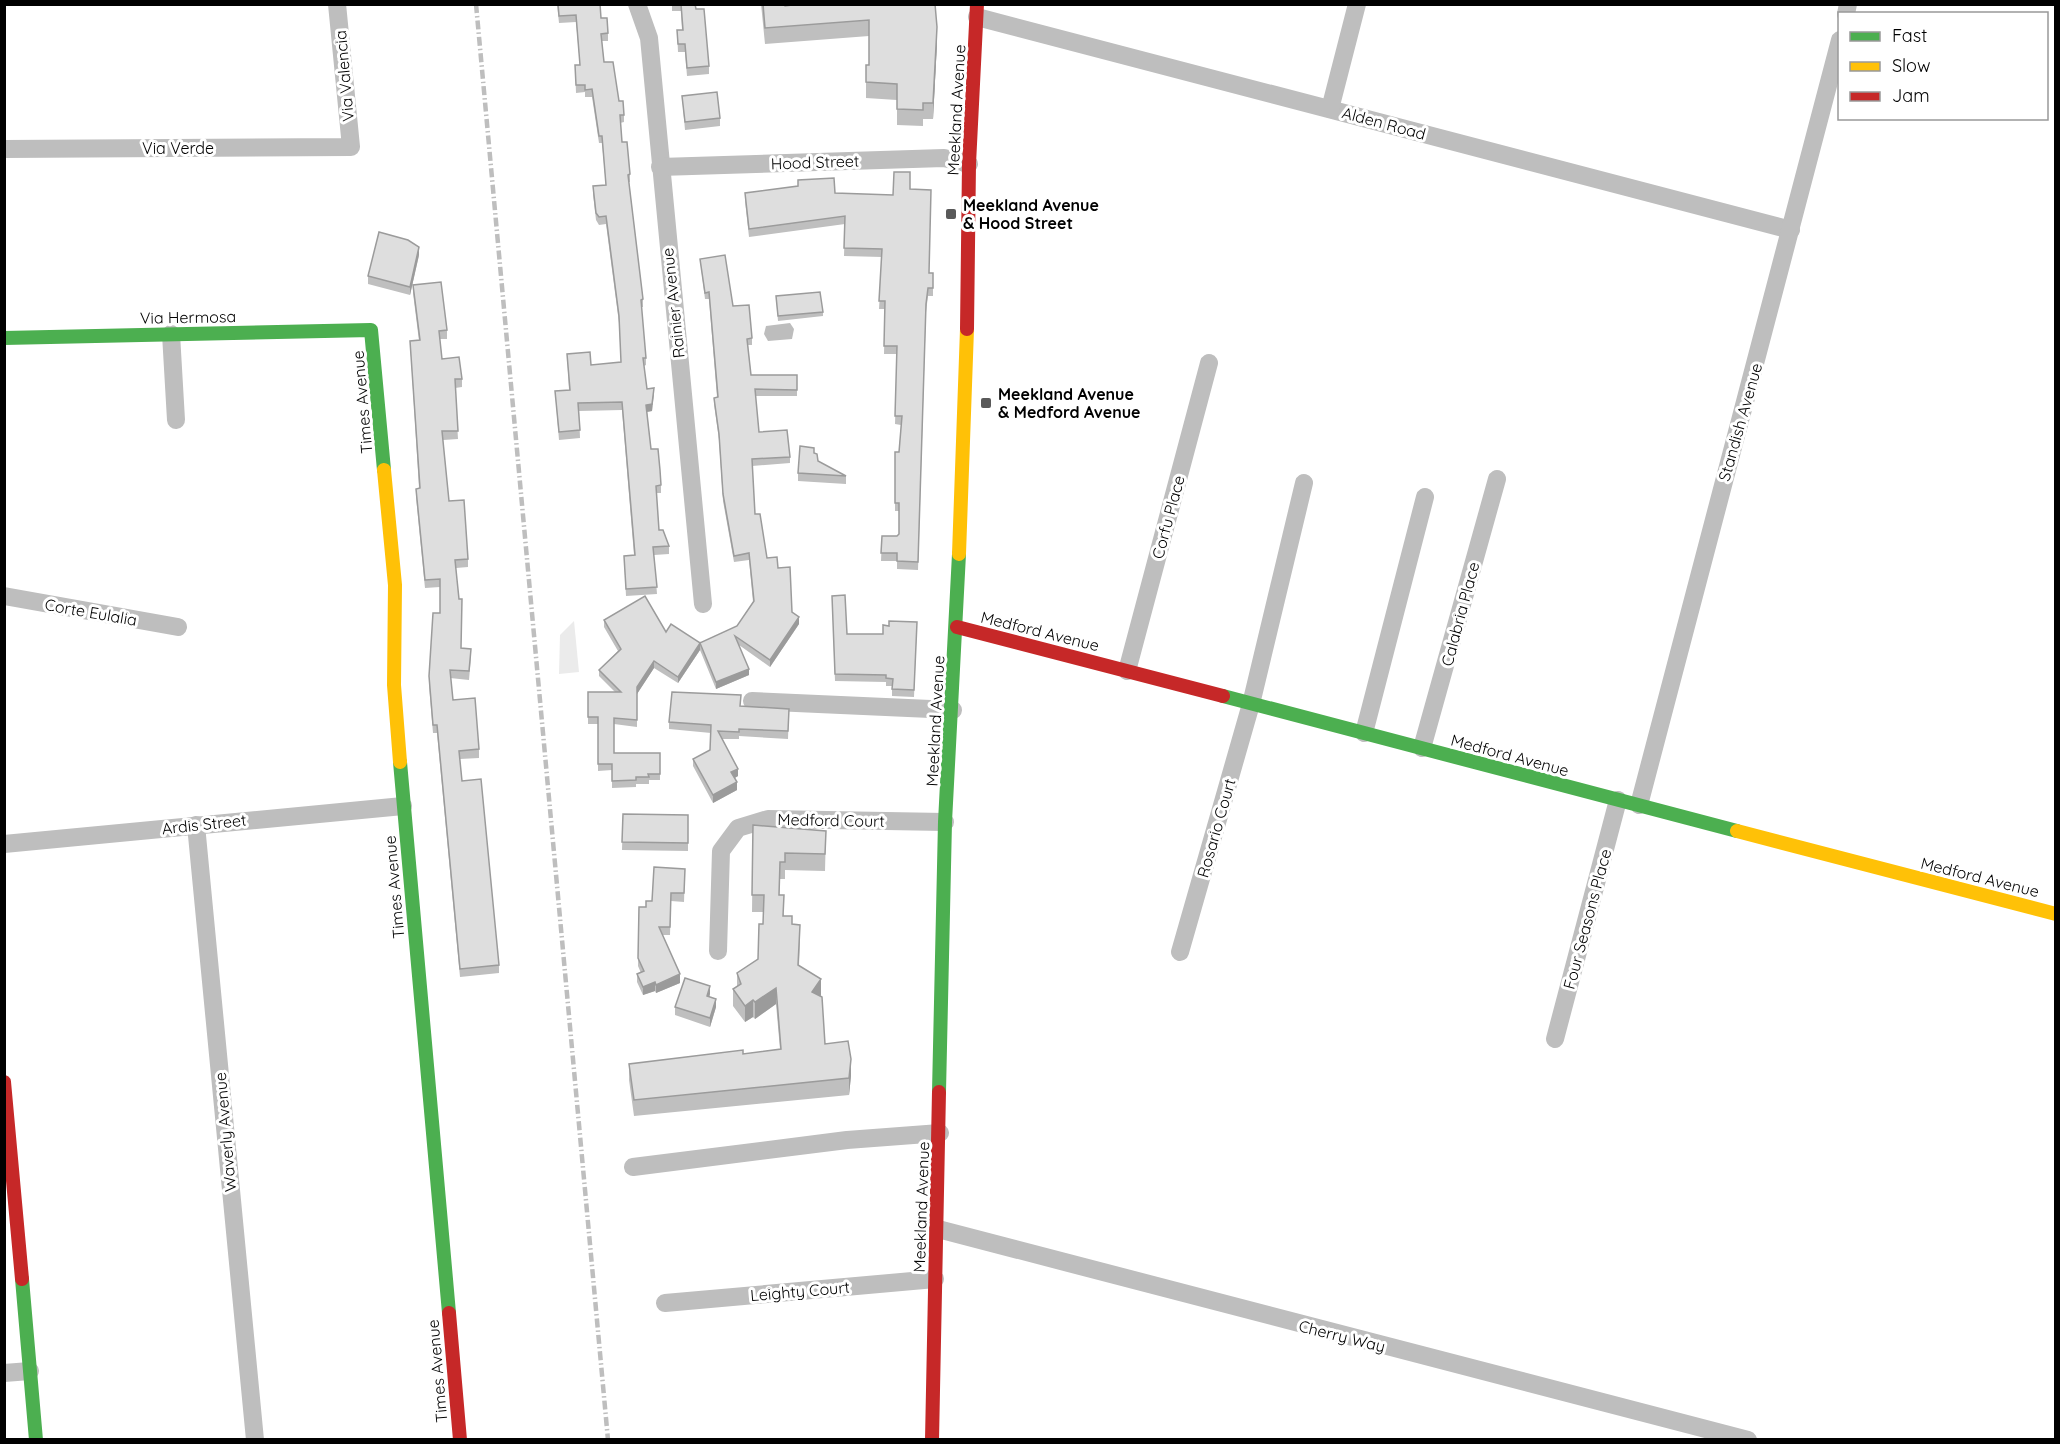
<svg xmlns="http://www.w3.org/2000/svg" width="2060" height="1444" viewBox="0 0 2060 1444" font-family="Quicksand,sans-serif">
	<rect width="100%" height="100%" fill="#fff"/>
	<polygon fill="#ebebeb" points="574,621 579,672 559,674 560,635"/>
	<polygon fill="#bdbdbd" points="790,323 794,329 792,339 768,341 764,334 766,326"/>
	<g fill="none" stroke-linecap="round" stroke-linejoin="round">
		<g stroke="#bebebe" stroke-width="18">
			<polyline points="637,4 649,38 703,604"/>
			<polyline points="1846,14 1848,4"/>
			<polyline points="977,17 1791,230"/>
			<polyline points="1330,109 1357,4"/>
			<polyline points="4,149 351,147 337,4"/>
			<polyline points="660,167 944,158 969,164"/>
			<polyline points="171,334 176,420"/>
			<polyline points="4,596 178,627"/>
			<polyline points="1127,671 1209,363"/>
			<polyline points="752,701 953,710"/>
			<polyline points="1364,733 1425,497"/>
			<polyline points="1422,748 1497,479"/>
			<polyline points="1639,805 1840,40"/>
			<polyline points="196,825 255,1440"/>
			<polyline points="4,844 403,806"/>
			<polyline points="718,951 721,851 738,828 768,819 945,822"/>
			<polyline points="1180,952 1251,704 1304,483"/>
			<polyline points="1555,1039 1618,800"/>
			<polyline points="633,1167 847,1140 940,1133"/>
			<polyline points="938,1229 1748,1440"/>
			<polyline points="665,1303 935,1279"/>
			<polyline points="4,1373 30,1371"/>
		</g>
		<g stroke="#4caf50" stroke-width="14">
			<polyline points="4,338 371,330 384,470"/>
			<polyline points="1223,696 1737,831"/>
			<polyline points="400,762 449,1313"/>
			<polyline points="939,1092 945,822 959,554"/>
			<polyline points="22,1279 36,1440"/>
		</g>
		<g stroke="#ffc107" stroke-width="14">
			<polyline points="384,470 395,585 394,685 400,762"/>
			<polyline points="959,554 967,329"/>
			<polyline points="1737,831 2056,914"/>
		</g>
		<g stroke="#c62828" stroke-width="14">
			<polyline points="967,329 969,164 977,4"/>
			<polyline points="957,627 1223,696"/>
			<polyline points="4,1082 22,1279"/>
			<polyline points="449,1313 460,1440"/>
			<polyline points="932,1440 939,1092"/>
		</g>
		<polyline stroke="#bebebe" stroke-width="4.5" stroke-dasharray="9 3 1.5 3" stroke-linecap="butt" points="476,4 608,1440"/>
	</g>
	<g fill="#bfbfbf">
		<polygon points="557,4 600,4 601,18 608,33 608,41 602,41 604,62 624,115 624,122 620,123 622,142 630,174 630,182 629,182 643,299 643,307 641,307 646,358 646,365 644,366 647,389 654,395 652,411 647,412 651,449 661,485 661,493 656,493 659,530 669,546 669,554 654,555 657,594 626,596 624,556 634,555 622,410 579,411 580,438 559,440 555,391 569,390 567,354 591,365 621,362 619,323 606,224 599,225 596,220 593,194 593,186 606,185 602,143 599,143 592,97 585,97 585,92 576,93 575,65 580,65 576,22 559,23"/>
		<polygon points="672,4 695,4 709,66 709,74 687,76 685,52 678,52 677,30 682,30 681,11 672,11"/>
		<polygon points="761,4 784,4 785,6 935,4 937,43 933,119 923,119 923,126 897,125 897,100 866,98 866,82 869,65 869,36 765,44"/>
		<polygon points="682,96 720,118 720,126 685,130"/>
		<polygon points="910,189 929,273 933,273 933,296 928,296 926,312 918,570 897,569 897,561 881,561 882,536 897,536 899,534 899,511 895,511 895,452 899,452 901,425 895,424 897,354 884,354 885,309 879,309 882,257 844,256 845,224 749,237 745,201 745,193 835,193 893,195"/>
		<polygon points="419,255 410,295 368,284 368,276"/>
		<polygon points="700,259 733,306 752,338 752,345 748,345 751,375 797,375 797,396 755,396 759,432 790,457 790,463 752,466 755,514 767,558 778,568 792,612 799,624 770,667 739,645 749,675 716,689 700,650 678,683 654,668 637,694 637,727 614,724 614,753 660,753 660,780 649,780 649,784 636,784 636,787 612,788 612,770 598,771 598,724 588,724 588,692 615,692 599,676 599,670 618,651 604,627 604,620 666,632 700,643 737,626 753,602 749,560 734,562 723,501 719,440 714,404 714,398 717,397 709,299 705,299"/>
		<polygon points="413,285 447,330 447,339 440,339 442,359 462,379 462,387 455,388 458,439 443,440 449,501 468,559 468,567 456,568 461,648 471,657 469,680 450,678 453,700 479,749 479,758 460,759 462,781 499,965 499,973 460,977 437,733 433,733 429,685 429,676 440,613 440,587 425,588 416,497 416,489 419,488 410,341 419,341 413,293"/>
		<polygon points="776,296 823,312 823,316 778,321"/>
		<polygon points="814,453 818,461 846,476 846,484 798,481 798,473"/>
		<polygon points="832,596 847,634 883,634 889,626 917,622 914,697 892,696 892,686 886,686 886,682 835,681"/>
		<polygon points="741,706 789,709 788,739 739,736 739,739 722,739 738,776 735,778 737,790 713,803 693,766 693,759 710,750 711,733 669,729 669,722"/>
		<polygon points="623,814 688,815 688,851 622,850"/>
		<polygon points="753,825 826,831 825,871 785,870 785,879 780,879 779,895 784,916 792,924 800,941 799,966 821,995 825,1044 851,1076 849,1095 634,1116 629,1080 629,1064 743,1054 780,1049 776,1004 755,1019 753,1017 745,1022 733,1006 733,989 737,986 737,973 758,959 763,924 764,912 752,912"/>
		<polygon points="685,869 684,902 671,901 670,935 662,935 680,983 656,993 655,991 643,995 637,982 637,974 641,973 638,966 639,907 646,907"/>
		<polygon points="710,994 709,997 716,1007 710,1027 675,1015 675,1007"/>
	</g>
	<g fill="#9b9b9b">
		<polygon points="937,27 937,43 933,119 933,103"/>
		<polygon points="419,247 419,255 410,295 410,287"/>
		<polygon points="654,388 652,411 646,412 646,405"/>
		<polygon points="799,617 799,624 770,667 770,660"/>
		<polygon points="700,643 700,650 678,683 678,677"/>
		<polygon points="654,661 654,668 637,694 637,727 637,687"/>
		<polygon points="749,669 749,675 716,689 716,682"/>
		<polygon points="738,769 738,776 731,780 731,772"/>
		<polygon points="737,782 737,790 713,803 713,795"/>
		<polygon points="680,974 680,983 656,993 656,985"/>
		<polygon points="821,979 821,995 812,1009 812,992"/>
		<polygon points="655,982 655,991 643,995 643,987"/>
		<polygon points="710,986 710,994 707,1004 707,996"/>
		<polygon points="776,988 776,1004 755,1019 755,1002"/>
		<polygon points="716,999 716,1007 710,1027 710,1018"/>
		<polygon points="753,1000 753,1017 745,1022 745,1006"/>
		<polygon points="851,1059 851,1076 849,1095 849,1078"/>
	</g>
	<g fill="#dedede" stroke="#9b9b9b" stroke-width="1.5">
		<polygon points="558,4 600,4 601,18 607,18 608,33 601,34 604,62 613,62 619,101 623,101 624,115 620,115 622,142 627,142 630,174 628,175 643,299 641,300 646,358 643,358 647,389 654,388 652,404 646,405 651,449 658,449 660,470 661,485 656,486 659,530 663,530 669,546 653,547 657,587 626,589 624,556 635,555 622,402 578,403 580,430 559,432 555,391 570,390 567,354 590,352 591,365 621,362 619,316 606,216 599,217 596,213 593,186 606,185 602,136 599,136 592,89 585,90 585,85 576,85 575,65 580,65 576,15 559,16"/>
		<polygon points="681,4 695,4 696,9 704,9 709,66 687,68 685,44 678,44 677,30 683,30"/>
		<polygon points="763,4 784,4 785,6 800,4 935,4 937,27 933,103 923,103 923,110 897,109 897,84 866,82 866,65 869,65 869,20 765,28"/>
		<polygon points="717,92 720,118 685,122 682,96"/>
		<polygon points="894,172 910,172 910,189 931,190 929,273 933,273 933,288 928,288 926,304 918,562 897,561 897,553 881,553 882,536 897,536 899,534 899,503 895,503 895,452 899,452 902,416 895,416 897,346 884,346 885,301 879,301 882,249 844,248 845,216 749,229 745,193 798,186 798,180 834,178 835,193 893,195"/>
		<polygon points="379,232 408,240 419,247 410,287 368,276"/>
		<polygon points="725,255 733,306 749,305 752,338 747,339 751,375 797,375 797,390 755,389 759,432 787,430 790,457 752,459 755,514 760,514 767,558 777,557 778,568 790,567 792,612 799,617 770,660 735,636 749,669 716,682 700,643 678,677 654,661 637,687 637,720 614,718 614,753 660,753 660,774 648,774 649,777 636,777 636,780 612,781 612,764 598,764 598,717 588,717 588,692 621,692 599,670 621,649 604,620 645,596 666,632 671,624 700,643 737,626 754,601 749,553 734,556 723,494 719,434 714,398 718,397 709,292 705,293 700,259"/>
		<polygon points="441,282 447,330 439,331 442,359 459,357 462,379 455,379 458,431 442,431 449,501 464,500 468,559 455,560 459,599 462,599 461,648 471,649 469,671 450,670 453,700 475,698 479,749 459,751 462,781 481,779 499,965 460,969 437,725 433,725 429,676 433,613 440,613 440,579 425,580 416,489 420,488 410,341 420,340 413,285"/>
		<polygon points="820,292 823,312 778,316 776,296"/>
		<polygon points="800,446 814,448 814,453 817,454 818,461 846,476 798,473"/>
		<polygon points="845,595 847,634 883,634 883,625 889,626 889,621 917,622 914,690 892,689 893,679 886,678 886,675 835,674 832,596"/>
		<polygon points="672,692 741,695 740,706 789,709 788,731 739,729 739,732 718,731 738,769 731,772 737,782 713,795 693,759 710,750 711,725 669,722"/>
		<polygon points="623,814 688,815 688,843 622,842"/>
		<polygon points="753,825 826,831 825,854 785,853 785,862 780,862 779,895 784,895 783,916 792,916 792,924 800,925 798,965 821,979 812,992 822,997 825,1044 848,1041 851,1059 849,1078 634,1100 629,1064 743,1050 743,1054 781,1049 776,988 755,1002 753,1000 745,1006 733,989 741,984 737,973 758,959 759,924 763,924 764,895 752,895"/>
		<polygon points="654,867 685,869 684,893 671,893 670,927 659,927 680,974 656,985 655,982 643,987 637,974 644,971 638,958 639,907 646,907 646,901 652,901"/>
		<polygon points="685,978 710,986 707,996 716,999 710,1018 675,1007"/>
	</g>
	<g fill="#595959" stroke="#fff" stroke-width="2">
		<rect x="945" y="208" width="12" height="12" rx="3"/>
		<rect x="980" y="397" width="12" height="12" rx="3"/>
	</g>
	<g text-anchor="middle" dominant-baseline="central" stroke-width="6" stroke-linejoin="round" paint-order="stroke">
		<g font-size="16" fill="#000" stroke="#fff">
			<text transform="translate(344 76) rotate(-95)">Via Valencia</text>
			<text transform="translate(956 110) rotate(-87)">Meekland Avenue</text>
			<text transform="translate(1384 123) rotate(15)">Alden Road</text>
			<text x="178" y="148">Via Verde</text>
			<text transform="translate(815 162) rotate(-2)">Hood Street</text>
			<text transform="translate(673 303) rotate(-96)">Rainier Avenue</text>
			<text transform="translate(188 317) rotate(-1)">Via Hermosa</text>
			<text transform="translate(362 402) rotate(-95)">Times Avenue</text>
			<text transform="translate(1740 422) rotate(-74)">Standish Avenue</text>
			<text transform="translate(1168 517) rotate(-75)">Corfu Place</text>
			<text transform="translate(91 612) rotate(10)">Corte Eulalia</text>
			<text transform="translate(1460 614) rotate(-75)">Calabria Place</text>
			<text transform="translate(1040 631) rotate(14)">Medford Avenue</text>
			<text transform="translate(935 721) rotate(-87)">Meekland Avenue</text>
			<text transform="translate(1510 755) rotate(15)">Medford Avenue</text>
			<text transform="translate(831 820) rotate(1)">Medford Court</text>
			<text transform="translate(204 824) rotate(-6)">Ardis Street</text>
			<text transform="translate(1216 828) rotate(-74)">Rosario Court</text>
			<text transform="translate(1980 877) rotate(14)">Medford Avenue</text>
			<text transform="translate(394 887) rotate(-95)">Times Avenue</text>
			<text transform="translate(1587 919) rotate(-75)">Four Seasons Place</text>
			<text transform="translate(225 1132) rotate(-95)">Waverly Avenue</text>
			<text transform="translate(921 1207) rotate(-88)">Meekland Avenue</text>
			<text transform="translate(800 1291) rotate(-5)">Leighty Court</text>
			<text transform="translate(1342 1336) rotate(14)">Cherry Way</text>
			<text transform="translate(437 1371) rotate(-95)">Times Avenue</text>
		</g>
		<g font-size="16" font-weight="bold" fill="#000" stroke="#fff" text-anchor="start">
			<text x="963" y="205">Meekland Avenue<tspan x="963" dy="18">&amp; Hood Street</tspan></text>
			<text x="998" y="394">Meekland Avenue<tspan x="998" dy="18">&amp; Medford Avenue</tspan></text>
		</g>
	</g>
	<rect width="2060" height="1444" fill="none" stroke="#000000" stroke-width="12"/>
	<rect x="1838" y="12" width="210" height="108" fill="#ffffff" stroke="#999999" stroke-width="1.5"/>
	<rect x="1850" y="32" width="30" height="9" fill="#4caf50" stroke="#999999" stroke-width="1.5"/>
	<text x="1892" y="42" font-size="18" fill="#000000">Fast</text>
	<rect x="1850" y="62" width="30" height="9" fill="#ffc107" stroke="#999999" stroke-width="1.5"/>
	<text x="1892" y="72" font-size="18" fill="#000000">Slow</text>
	<rect x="1850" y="92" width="30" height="9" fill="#c62828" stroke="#999999" stroke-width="1.5"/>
	<text x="1892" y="102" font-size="18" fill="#000000">Jam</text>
</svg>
